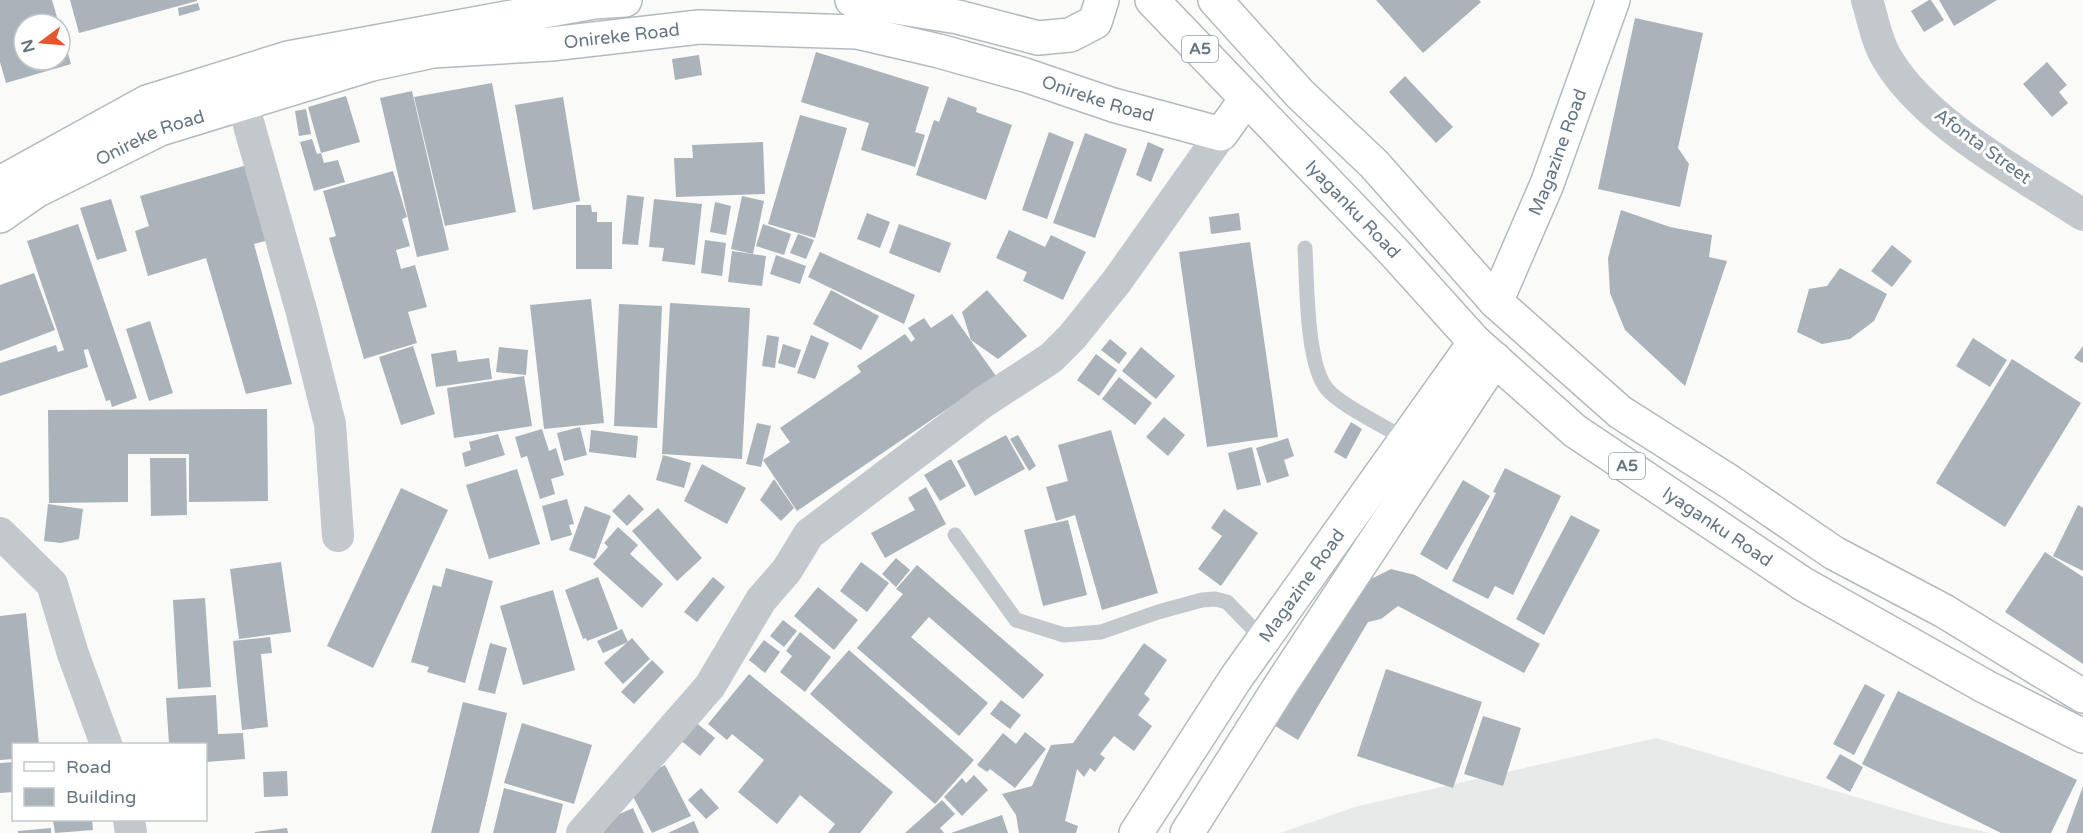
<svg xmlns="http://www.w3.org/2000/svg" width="2083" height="833" viewBox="0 0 2083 833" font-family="'Varela Round',sans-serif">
	<rect width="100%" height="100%" fill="#fafaf8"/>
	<polygon fill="#e8e9e9" points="1656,738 1944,823 1990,833 1280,833 1358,806"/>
	<g fill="#aab3b9">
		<polygon points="0,0 52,0 59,24 24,24 24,60 60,60 61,29 71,64 6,83 0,62"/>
		<polygon points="70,0 197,0 197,1 79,33"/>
		<polygon points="1376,0 1479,0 1481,2 1423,53"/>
		<polygon points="1929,0 1931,0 1944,20 1924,32 1911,11"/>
		<polygon points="1939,0 1997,0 1954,26"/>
		<polygon points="198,3 200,10 179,16 178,8"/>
		<polygon points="1635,18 1703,33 1678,148 1689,164 1680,207 1598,189"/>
		<polygon points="816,52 929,87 915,132 925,135 915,167 861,150 869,123 801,102"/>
		<polygon points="699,55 702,75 675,80 672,59"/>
		<polygon points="2047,62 2067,85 2059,92 2068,103 2052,117 2023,84"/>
		<polygon points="1405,76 1453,127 1436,143 1389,92"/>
		<polygon points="492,83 516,212 445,226 414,97"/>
		<polygon points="412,91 449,250 417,257 380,98"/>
		<polygon points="346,96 360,142 321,153 308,107"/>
		<polygon points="563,97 580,201 533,210 515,105"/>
		<polygon points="948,97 977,108 976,112 1012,125 986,200 916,175 934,120 939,122"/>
		<polygon points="306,109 311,134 299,136 295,111"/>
		<polygon points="800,115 847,128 815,238 768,224"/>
		<polygon points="1049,132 1074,142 1047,219 1022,210"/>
		<polygon points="1085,133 1127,149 1095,238 1053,223"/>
		<polygon points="312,139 317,154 321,153 324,163 338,160 345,182 314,191 300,142"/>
		<polygon points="763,142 765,194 676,197 674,158 693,158 692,145"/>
		<polygon points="1148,142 1164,149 1151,182 1136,175"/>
		<polygon points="247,165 269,240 254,244 292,384 246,394 206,258 148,276 135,231 149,226 140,196"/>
		<polygon points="393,171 407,217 402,219 410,246 396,250 401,269 415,265 427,307 408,312 417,343 364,359 329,238 336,236 323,191"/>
		<polygon points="627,195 644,197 638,245 622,244"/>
		<polygon points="742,196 764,201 753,254 731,249"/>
		<polygon points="111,199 127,251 97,260 80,208"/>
		<polygon points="654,199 702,204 695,265 662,261 664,248 649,247"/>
		<polygon points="715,202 731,206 726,235 710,232"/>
		<polygon points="576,205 591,205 592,212 597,212 597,222 612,222 612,269 576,269"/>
		<polygon points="1621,210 1670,227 1712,235 1709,257 1727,261 1685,386 1625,330 1610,293 1608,258"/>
		<polygon points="867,213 890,222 880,248 857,239"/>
		<polygon points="1239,213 1241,230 1211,234 1209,217"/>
		<polygon points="78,224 137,398 112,407 110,400 106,401 88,349 83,350 82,344 88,367 0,396 0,363 56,345 58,352 64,350 27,241"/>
		<polygon points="763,224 791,234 784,255 756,246"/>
		<polygon points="899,224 951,243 940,273 889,253"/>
		<polygon points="1009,230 1045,247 1051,235 1086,252 1063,300 1023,281 1027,272 996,258"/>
		<polygon points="798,234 814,240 806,259 790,253"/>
		<polygon points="705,240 726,243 722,276 701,273"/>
		<polygon points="1250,242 1278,437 1207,447 1179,252"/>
		<polygon points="1892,245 1912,261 1892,287 1871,271"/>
		<polygon points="732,251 766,256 762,286 728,282"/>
		<polygon points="820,252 915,295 904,324 808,277"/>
		<polygon points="776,255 806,266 800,284 770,274"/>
		<polygon points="1840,268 1887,294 1874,321 1850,339 1822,344 1797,332 1809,289 1827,286"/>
		<polygon points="34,273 55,330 0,351 0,285"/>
		<polygon points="831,290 879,316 861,350 813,324"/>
		<polygon points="987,290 1027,336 998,359 971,340 962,312"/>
		<polygon points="591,299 604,423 544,429 530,305"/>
		<polygon points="670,303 750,308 742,459 662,454"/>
		<polygon points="619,304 662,306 657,428 614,426"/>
		<polygon points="952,314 996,376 797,511 763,460 790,442 780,428 861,372 857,366 905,334 911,342 915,339 908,328 924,318 931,328"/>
		<polygon points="150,321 173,393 149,401 126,329"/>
		<polygon points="767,335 779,337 775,368 762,366"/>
		<polygon points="811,335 829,343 815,379 797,373"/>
		<polygon points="1973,338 2007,360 1990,387 1956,366"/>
		<polygon points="1110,339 1127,353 1119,364 1101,350"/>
		<polygon points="783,344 801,350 795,368 778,363"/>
		<polygon points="413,346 435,414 401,425 379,357"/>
		<polygon points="2083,346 2083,362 2082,363 2074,358"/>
		<polygon points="499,347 528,350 526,375 496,372"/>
		<polygon points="1141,347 1175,376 1156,399 1122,371"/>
		<polygon points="456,350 458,362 489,358 492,379 436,387 431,354"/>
		<polygon points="1096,354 1117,370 1099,396 1077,380"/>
		<polygon points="2012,359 2081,403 2005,527 1936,483"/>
		<polygon points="524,376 532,426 454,438 447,388"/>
		<polygon points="1119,377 1152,403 1135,425 1102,399"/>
		<polygon points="267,409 268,501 189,502 189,454 128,454 128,502 49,503 48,410"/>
		<polygon points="1164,417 1185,435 1168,456 1146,437"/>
		<polygon points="1351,422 1362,429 1346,459 1334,452"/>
		<polygon points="757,423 771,426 761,467 746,464"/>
		<polygon points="580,427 587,455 564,461 557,433"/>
		<polygon points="542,429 549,451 556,448 564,475 551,479 555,494 540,499 527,456 521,458 515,437"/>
		<polygon points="591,430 638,436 636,458 589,452"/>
		<polygon points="1111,430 1158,593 1102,610 1075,515 1056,521 1046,487 1068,481 1058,445"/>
		<polygon points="498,434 505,455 465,467 462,453 471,450 469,442"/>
		<polygon points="1006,435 1025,469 975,496 957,461"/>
		<polygon points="1018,435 1036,466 1029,471 1010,439"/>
		<polygon points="1288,438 1294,456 1284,460 1289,476 1267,483 1256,448"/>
		<polygon points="1252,447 1261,485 1237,490 1228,453"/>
		<polygon points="663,455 691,463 684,488 656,480"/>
		<polygon points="150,458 186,458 187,515 151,516"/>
		<polygon points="951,459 966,486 940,501 924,475"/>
		<polygon points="702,464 746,488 727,524 684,501"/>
		<polygon points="1505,468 1561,496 1513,595 1495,586 1488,599 1452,581 1496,493 1493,492"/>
		<polygon points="517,469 540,544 489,559 466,485"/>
		<polygon points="774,479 794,508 781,521 760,500"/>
		<polygon points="1463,480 1490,496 1447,570 1420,554"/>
		<polygon points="926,487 946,524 885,558 871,533 915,510 908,498"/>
		<polygon points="401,488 448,510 373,668 327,646"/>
		<polygon points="629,494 644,509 627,526 612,511"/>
		<polygon points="567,499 574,524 569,525 572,535 551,541 542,506"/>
		<polygon points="48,504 83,509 79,539 61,543 44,541"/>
		<polygon points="2078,505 2083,508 2083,571 2053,556"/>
		<polygon points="585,506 611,516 595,559 569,550"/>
		<polygon points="658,508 702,558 677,581 632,531"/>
		<polygon points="1224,509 1258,533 1221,586 1198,569 1222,536 1211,528"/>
		<polygon points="1571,515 1600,530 1544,635 1516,619"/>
		<polygon points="1068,520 1087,595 1043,606 1024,530"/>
		<polygon points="618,527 638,545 630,554 663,584 642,608 593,564 608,547 604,543"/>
		<polygon points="2045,552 2083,577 2083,664 2005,612"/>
		<polygon points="896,558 910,570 896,587 882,574"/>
		<polygon points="281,562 291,632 239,639 230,569"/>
		<polygon points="861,562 889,583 867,612 840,591"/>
		<polygon points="917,565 1044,675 1023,699 929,617 911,637 988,703 959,736 857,648 903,594 896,589"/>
		<polygon points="446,568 493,581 465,683 427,672 429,667 411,662 433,585 441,587"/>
		<polygon points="1391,569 1415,575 1540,644 1524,673 1398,606 1381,619 1368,622 1298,740 1272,724 1367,581"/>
		<polygon points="598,577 618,629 587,641 586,638 583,639 565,590"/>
		<polygon points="713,577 725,587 697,622 684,612"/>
		<polygon points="818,587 858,620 834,650 794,616"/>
		<polygon points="553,590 575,670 523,685 500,606"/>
		<polygon points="205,598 211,687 178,689 173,600"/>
		<polygon points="26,613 39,744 14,744 14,759 0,760 0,616"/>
		<polygon points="783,620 797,631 784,647 770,636"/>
		<polygon points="622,629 628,642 603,653 597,641"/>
		<polygon points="800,632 831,657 805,692 780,672 792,656 786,651"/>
		<polygon points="270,637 272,653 261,654 268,727 242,730 233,641"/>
		<polygon points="632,638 650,659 623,684 604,663"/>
		<polygon points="764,640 780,652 765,673 749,660"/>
		<polygon points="490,643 507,648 495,694 478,690"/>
		<polygon points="1144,643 1167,660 1144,694 1150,699 1138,715 1152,726 1134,751 1114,736 1100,754 1105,758 1095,772 1090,768 1084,777 1077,769 1065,821 1078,826 1076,833 1019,833 1016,815 1002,794 1032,786 1051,745 1073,743"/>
		<polygon points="849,650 974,760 935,804 810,694"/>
		<polygon points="652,660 664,672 634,704 621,692"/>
		<polygon points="1386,669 1482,702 1453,788 1357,756"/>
		<polygon points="749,674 893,792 860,833 828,833 835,824 800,795 777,824 738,792 764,760 732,734 727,740 708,724"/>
		<polygon points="1865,684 1885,695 1854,755 1833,744"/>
		<polygon points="1898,691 2077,780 2051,833 2001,833 1862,764"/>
		<polygon points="216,695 218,734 243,733 245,759 206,762 206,744 169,744 166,698"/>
		<polygon points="1001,700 1021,715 1010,729 990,714"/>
		<polygon points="463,702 507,713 489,791 479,833 431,833"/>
		<polygon points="1483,716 1521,728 1503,786 1464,774"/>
		<polygon points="694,721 715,738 700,756 679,739"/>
		<polygon points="522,723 592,745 574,804 504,783"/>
		<polygon points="1025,732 1046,749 1015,788 990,769 987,772 977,765 1003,733 1016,744"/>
		<polygon points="1840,754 1863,767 1850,792 1826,778"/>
		<polygon points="14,762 14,792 0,793 0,763"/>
		<polygon points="665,765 691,816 652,833 627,785"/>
		<polygon points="287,771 288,796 264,797 263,772"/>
		<polygon points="974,775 988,790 962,816 944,797 962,778 966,783"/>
		<polygon points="2083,786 2083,833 2066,833"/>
		<polygon points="504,788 563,804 556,833 493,833"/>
		<polygon points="701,788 719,808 706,819 688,800"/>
		<polygon points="942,800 955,814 940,828 944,833 905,833"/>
		<polygon points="633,808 644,833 604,833 599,823"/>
		<polygon points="1002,815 1008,833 951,833"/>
		<polygon points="53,820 92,820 93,830 55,833"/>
		<polygon points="694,821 699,833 668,833"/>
		<polygon points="51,828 51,833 18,833 18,831"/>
		<polygon points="287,828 288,833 255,833 255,832"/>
	</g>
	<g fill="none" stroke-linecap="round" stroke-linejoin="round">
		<defs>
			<g id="secondary">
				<polyline points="852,0 958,17 1038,38 1070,35 1095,22 1102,0"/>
				<polyline points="0,183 147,102 288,58 594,2 625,0"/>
				<path id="s1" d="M0 216 36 191 160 129 372 64 433 51 551 44 699 27 857 32 939 51 1025 75 1113 105 1221 134 1246 99"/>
				<path id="s2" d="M1496 302 1547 184 1613 0"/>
			</g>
			<g id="primary">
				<path id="s3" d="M1136 833 1236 678 1475 342"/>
				<polyline points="1187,833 1280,686 1495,359"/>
			</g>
			<g id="highway">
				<path id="s4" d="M1152 0 1393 251 1475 342 1575 431 1803 584 1986 687 2083 736"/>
				<polyline points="1215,0 1300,94 1374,164 1496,302 1620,412 1730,482 1834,553 1944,611 2083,696"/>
			</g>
		</defs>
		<use href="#secondary" stroke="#b3babf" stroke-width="36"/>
		<use href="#primary" stroke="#b5babe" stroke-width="36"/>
		<use href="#highway" stroke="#b4b9bd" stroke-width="36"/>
		<g stroke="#c3c8cc" stroke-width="15">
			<path d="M1305 248C1307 283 1306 364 1327 389 1340 405 1386 427 1405 439"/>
			<polyline points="955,535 1016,620 1064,635 1101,632 1158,612 1202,600 1215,599 1227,602 1263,639"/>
		</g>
		<g stroke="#c3c8cc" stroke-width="32">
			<path d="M1867 0C1873 19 1877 44 1888 60 1926 124 2021 174 2083 215"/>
			<polyline points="243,104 302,313 330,424 338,536"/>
			<polyline points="0,533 52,584 73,654 106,744"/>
			<polyline points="129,820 131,833"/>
			<polyline points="582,833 710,686 761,600 787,570 809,534 982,403 1051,358 1072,337 1117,281 1221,134"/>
		</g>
		<use href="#secondary" stroke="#fff" stroke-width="33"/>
		<use href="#primary" stroke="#fff" stroke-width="33"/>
		<use href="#highway" stroke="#fff" stroke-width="33"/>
	</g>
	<g text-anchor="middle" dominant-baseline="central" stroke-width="6" stroke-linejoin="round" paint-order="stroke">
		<g fill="#fff" stroke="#939fa8" stroke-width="1.5">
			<rect x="1182" y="36" width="36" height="26" rx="4.5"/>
			<rect x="1609" y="453" width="36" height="26" rx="4.5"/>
		</g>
		<g font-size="16" font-weight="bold" fill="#657683">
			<text x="1200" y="49">A5</text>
			<text x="1627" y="466">A5</text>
		</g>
		<g font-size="18" fill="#657683" stroke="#fff">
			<text stroke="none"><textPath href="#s1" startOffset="656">Onireke Road</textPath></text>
			<text stroke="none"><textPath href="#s1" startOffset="1142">Onireke Road</textPath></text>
			<text stroke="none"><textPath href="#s1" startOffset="170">Onireke Road</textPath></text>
			<text transform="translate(1983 146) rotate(36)">Afonta Street</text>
			<text stroke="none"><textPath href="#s2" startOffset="162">Magazine Road</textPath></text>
			<text stroke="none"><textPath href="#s4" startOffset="290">Iyaganku Road</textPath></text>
			<text stroke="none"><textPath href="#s4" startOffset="776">Iyaganku Road</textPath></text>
			<text stroke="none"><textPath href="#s3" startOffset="298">Magazine Road</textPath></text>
		</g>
	</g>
	<rect x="12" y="743" width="195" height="78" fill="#ffffff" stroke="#c1c8cd" stroke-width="1.5"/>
	<rect x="24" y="762" width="30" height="9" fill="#ffffff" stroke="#c1c8cd" stroke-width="1.5"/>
	<text x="66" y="773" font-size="18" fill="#657683">Road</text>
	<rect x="24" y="788" width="30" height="18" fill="#aab3b9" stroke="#c1c8cd" stroke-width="1.5"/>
	<text x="66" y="803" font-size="18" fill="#657683">Building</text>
	<g transform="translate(42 42) rotate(254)"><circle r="28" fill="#ffffff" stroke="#c1c8cd" stroke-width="1.5"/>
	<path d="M0-4.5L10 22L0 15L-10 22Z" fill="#e4572e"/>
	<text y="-9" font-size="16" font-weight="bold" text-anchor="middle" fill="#657683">N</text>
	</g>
</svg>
